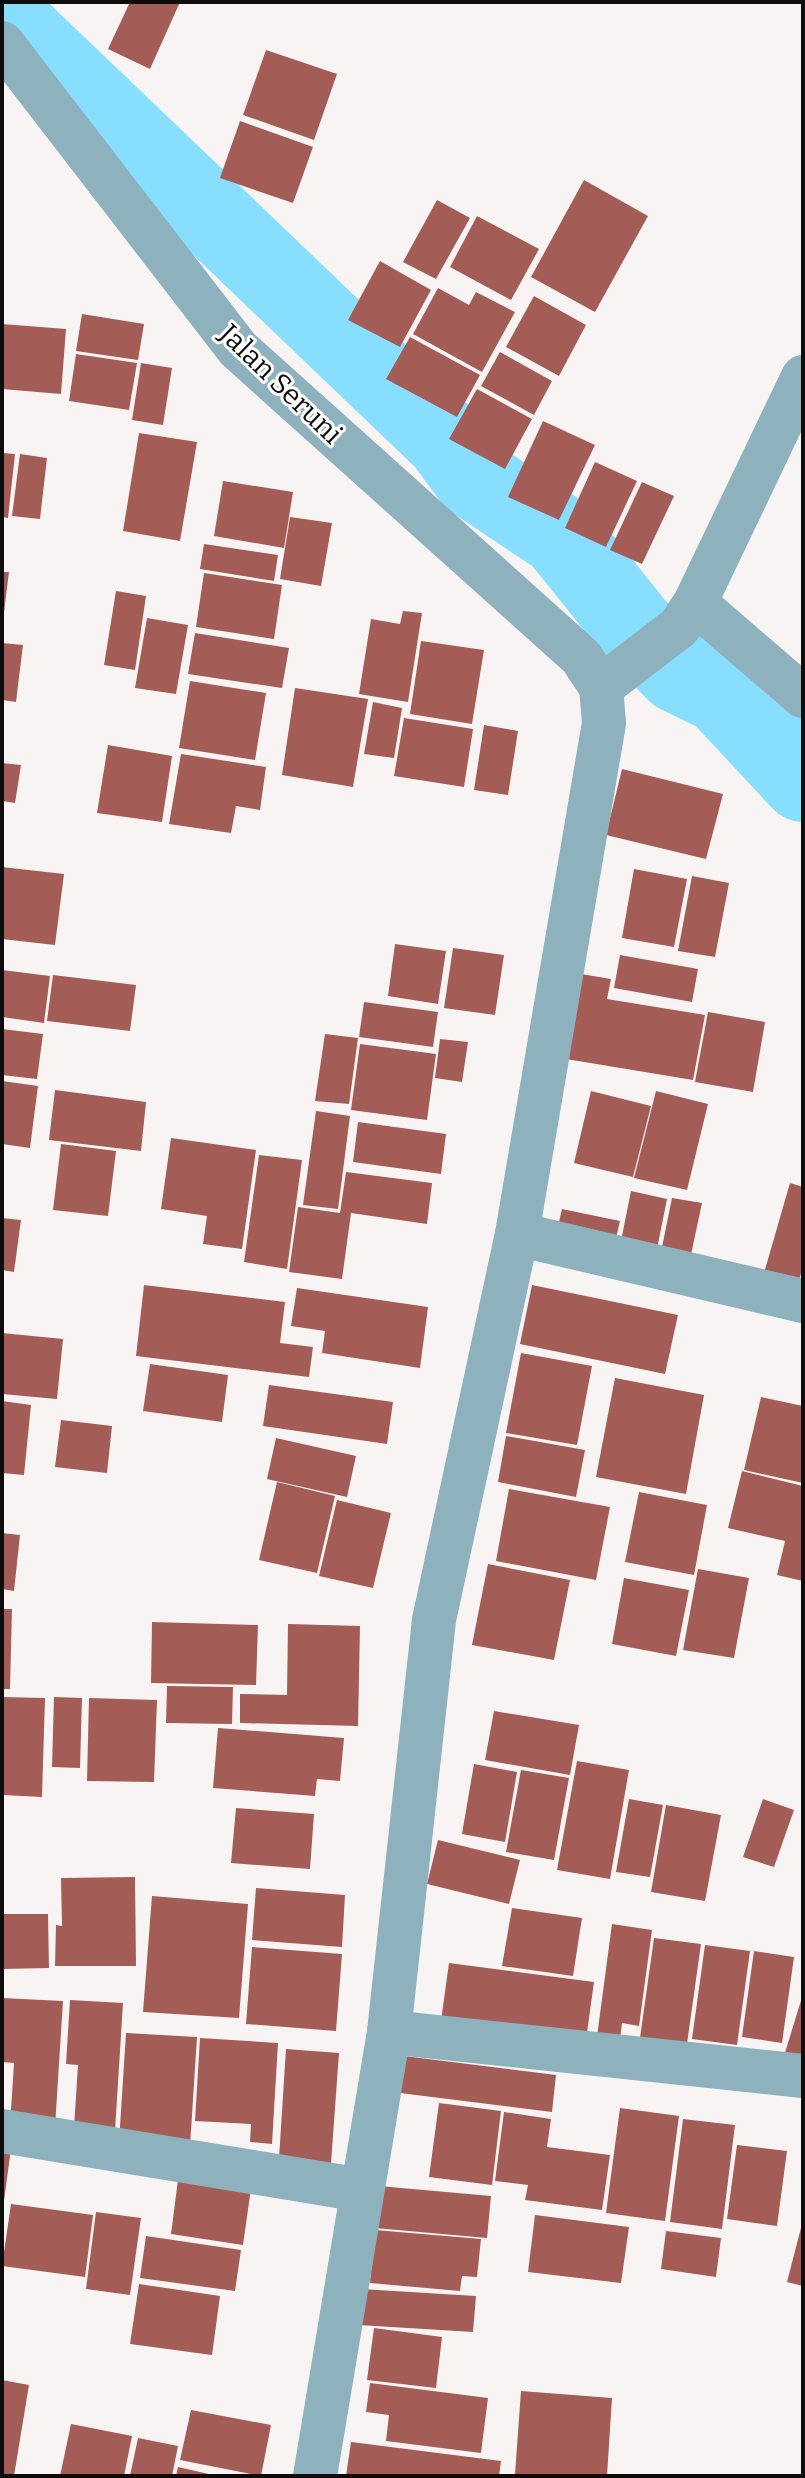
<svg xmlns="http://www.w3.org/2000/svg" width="805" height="2478" viewBox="0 0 805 2478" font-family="Bitter,serif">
	<rect width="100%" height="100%" fill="#f9f4f4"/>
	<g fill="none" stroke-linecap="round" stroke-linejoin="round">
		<polyline stroke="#88defe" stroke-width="82" points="2,15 446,440 474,478 561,536 634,627 678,672 721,693 803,781"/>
	</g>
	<g fill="#a45c57">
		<polygon points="130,2 180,2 150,69 108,49"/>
		<polygon points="266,50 337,74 314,140 243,115"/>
		<polygon points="240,121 313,147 293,203 220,178"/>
		<polygon points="584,180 648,216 595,312 531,277"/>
		<polygon points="437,200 470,218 436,279 403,262"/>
		<polygon points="477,216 539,249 511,300 450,267"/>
		<polygon points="380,261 431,290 400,347 348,320"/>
		<polygon points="438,288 469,305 476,292 515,312 482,372 413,334"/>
		<polygon points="534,296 586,325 559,376 506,347"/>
		<polygon points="82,314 144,324 138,360 76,351"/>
		<polygon points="2,324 66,329 61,394 2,389"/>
		<polygon points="410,337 480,375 457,417 386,379"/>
		<polygon points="500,352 552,381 534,415 481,386"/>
		<polygon points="76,354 137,363 129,410 69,401"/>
		<polygon points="141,363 172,368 163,425 132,420"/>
		<polygon points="477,389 532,419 505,469 449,439"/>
		<polygon points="543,421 595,445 559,520 508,497"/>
		<polygon points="139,433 197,442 180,541 123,531"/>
		<polygon points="2,453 15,454 8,518 2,517"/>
		<polygon points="20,454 47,458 40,519 12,516"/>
		<polygon points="595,462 637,481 606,547 565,528"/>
		<polygon points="223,481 293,492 284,548 214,536"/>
		<polygon points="642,482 674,496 642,564 610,550"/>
		<polygon points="290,517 332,523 321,586 280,579"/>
		<polygon points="204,544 278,555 274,581 200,569"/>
		<polygon points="2,572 9,572 4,612 2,612"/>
		<polygon points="204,573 282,585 274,639 196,627"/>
		<polygon points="116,591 146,596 135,670 104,665"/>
		<polygon points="403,611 422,613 408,702 359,694 371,619 400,624"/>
		<polygon points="147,618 188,625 176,694 135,688"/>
		<polygon points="195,633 289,648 282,688 188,674"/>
		<polygon points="421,641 484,650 472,724 410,714"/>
		<polygon points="2,643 23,645 16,702 2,700"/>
		<polygon points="190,681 266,693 255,760 179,748"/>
		<polygon points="295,688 368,699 353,787 282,775"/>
		<polygon points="373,702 402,708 394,758 364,754"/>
		<polygon points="404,718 473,729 464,787 394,776"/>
		<polygon points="484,725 518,731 508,795 474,790"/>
		<polygon points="108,745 172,756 162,822 97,813"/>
		<polygon points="181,754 266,767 260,810 236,806 231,833 169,824"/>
		<polygon points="2,763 21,765 15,803 2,801"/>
		<polygon points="622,769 723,794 706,859 606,835"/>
		<polygon points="2,867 64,874 55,945 2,939"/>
		<polygon points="634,869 687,879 674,947 622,938"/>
		<polygon points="692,876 729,883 715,957 678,951"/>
		<polygon points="395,944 446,951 438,1004 388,996"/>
		<polygon points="453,948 504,955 495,1015 444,1008"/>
		<polygon points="620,955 698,969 692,1002 614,988"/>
		<polygon points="2,970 50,976 44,1023 2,1017"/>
		<polygon points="575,973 611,979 607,999 705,1015 693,1080 560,1058"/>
		<polygon points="53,975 136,985 130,1031 47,1021"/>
		<polygon points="364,1002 438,1012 433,1047 359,1037"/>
		<polygon points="708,1012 765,1022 753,1092 695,1082"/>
		<polygon points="2,1029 43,1034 37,1079 2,1075"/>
		<polygon points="325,1034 358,1038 349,1104 315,1101"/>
		<polygon points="440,1039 468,1042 462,1082 435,1078"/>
		<polygon points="360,1044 436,1054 427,1120 351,1110"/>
		<polygon points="2,1081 38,1086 30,1148 2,1144"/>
		<polygon points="55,1090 146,1102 141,1151 49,1140"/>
		<polygon points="591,1091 651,1106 633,1177 574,1163"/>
		<polygon points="656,1091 708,1104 687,1190 634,1178"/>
		<polygon points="316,1111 350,1116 338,1209 303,1205"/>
		<polygon points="358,1122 446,1134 441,1174 353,1162"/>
		<polygon points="171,1138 256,1150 242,1249 203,1244 207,1216 161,1209"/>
		<polygon points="61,1144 116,1151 108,1216 53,1210"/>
		<polygon points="259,1155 302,1160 287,1269 244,1262"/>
		<polygon points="346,1172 432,1183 427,1224 351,1213 342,1279 289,1272 298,1207 340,1213"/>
		<polygon points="790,1183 803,1187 803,1267 796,1290 762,1280"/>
		<polygon points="631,1191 667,1199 655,1259 619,1251"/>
		<polygon points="672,1198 702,1203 689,1264 660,1257"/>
		<polygon points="562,1209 620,1221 613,1251 555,1239"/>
		<polygon points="2,1218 21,1220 14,1272 2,1270"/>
		<polygon points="144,1285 285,1302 280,1343 313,1347 309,1377 136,1356"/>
		<polygon points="532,1285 678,1315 665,1374 520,1344"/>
		<polygon points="297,1288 428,1307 420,1368 322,1353 325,1331 291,1326"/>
		<polygon points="2,1333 63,1339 57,1399 2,1394"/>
		<polygon points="521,1353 592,1366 577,1445 506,1433"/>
		<polygon points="150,1364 228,1375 222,1422 143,1411"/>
		<polygon points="615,1378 704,1395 686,1494 596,1477"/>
		<polygon points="269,1385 393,1402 387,1444 263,1426"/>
		<polygon points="761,1397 803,1406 803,1483 744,1470"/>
		<polygon points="2,1401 31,1405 24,1475 2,1473"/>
		<polygon points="61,1420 112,1426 107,1473 55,1467"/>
		<polygon points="506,1436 585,1450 576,1497 498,1482"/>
		<polygon points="276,1438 356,1456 347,1497 267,1479"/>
		<polygon points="742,1471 803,1486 803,1581 777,1575 785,1541 728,1528"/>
		<polygon points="277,1482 335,1496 317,1573 259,1560"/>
		<polygon points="509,1489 610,1507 596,1580 496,1561"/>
		<polygon points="639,1492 707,1505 694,1575 625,1562"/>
		<polygon points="337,1500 391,1513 373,1588 319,1576"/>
		<polygon points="2,1533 20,1535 14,1591 2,1589"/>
		<polygon points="488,1564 570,1580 554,1660 472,1645"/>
		<polygon points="698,1569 749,1578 734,1658 683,1650"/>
		<polygon points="624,1578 689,1590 676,1656 612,1644"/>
		<polygon points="2,1609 12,1609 10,1689 2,1689"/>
		<polygon points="152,1622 258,1625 256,1685 151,1683"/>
		<polygon points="288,1624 360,1626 358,1726 240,1723 240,1694 287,1695"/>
		<polygon points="167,1686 233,1687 232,1724 166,1723"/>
		<polygon points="2,1697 45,1698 42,1797 2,1795"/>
		<polygon points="54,1697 82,1698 80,1768 52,1767"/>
		<polygon points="89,1698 157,1700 154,1782 87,1781"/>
		<polygon points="494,1711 579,1725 570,1775 485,1760"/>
		<polygon points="218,1728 344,1738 340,1781 317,1779 315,1796 213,1788"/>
		<polygon points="577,1761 629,1770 610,1879 557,1870"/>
		<polygon points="474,1764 517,1772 505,1842 462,1834"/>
		<polygon points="521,1770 569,1778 554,1860 506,1852"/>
		<polygon points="629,1799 663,1805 650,1877 616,1872"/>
		<polygon points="763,1799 794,1810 774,1867 743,1857"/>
		<polygon points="666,1805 721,1815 705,1901 651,1892"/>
		<polygon points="236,1808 314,1814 310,1869 231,1863"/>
		<polygon points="438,1840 520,1860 509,1904 427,1884"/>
		<polygon points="135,1877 136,1966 55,1966 56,1925 62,1926 61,1878"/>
		<polygon points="256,1888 345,1895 342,1947 252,1940"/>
		<polygon points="152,1896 248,1904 239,2018 143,2012"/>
		<polygon points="512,1908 582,1918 573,1976 502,1966"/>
		<polygon points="2,1914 48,1914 49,1968 2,1969"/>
		<polygon points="612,1924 652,1930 639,2026 622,2023 619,2047 596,2044"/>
		<polygon points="654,1938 701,1944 686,2051 639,2045"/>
		<polygon points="705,1945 750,1951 737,2045 692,2039"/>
		<polygon points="252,1947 342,1954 336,2031 246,2024"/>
		<polygon points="754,1951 794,1957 782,2043 742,2037"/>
		<polygon points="449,1963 594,1982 585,2047 440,2028"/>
		<polygon points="803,1994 803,2061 784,2056"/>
		<polygon points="2,1998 63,2001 55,2127 10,2125 14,2063 2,2062"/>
		<polygon points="70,2000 123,2003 115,2131 74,2128 78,2065 66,2064"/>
		<polygon points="126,2033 197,2037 190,2146 119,2142"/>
		<polygon points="200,2038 278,2043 272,2144 250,2142 251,2124 195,2121"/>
		<polygon points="286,2049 339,2053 330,2177 278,2174"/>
		<polygon points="404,2056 556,2075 552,2112 400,2093"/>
		<polygon points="439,2103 501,2111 492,2185 429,2177"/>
		<polygon points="620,2108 679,2116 665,2221 606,2213"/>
		<polygon points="504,2112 551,2119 547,2147 610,2155 602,2210 525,2200 528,2185 495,2181"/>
		<polygon points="683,2119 735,2125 722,2229 670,2222"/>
		<polygon points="2,2140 12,2141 4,2201 2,2201"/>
		<polygon points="737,2145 787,2151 777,2226 727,2219"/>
		<polygon points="179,2172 252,2181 243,2245 171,2234"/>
		<polygon points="379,2186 491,2196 487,2238 375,2228"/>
		<polygon points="11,2204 93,2215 85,2277 2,2266"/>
		<polygon points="96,2212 141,2218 130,2295 86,2289"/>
		<polygon points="535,2215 629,2227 621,2283 528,2272"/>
		<polygon points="803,2220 803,2286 787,2282"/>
		<polygon points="375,2230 481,2239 477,2277 462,2276 460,2291 370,2283"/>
		<polygon points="666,2231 721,2238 716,2277 661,2269"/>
		<polygon points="146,2236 241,2250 235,2291 140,2278"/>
		<polygon points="139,2284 220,2296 212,2355 130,2344"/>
		<polygon points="361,2289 476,2296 473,2332 359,2325"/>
		<polygon points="374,2328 442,2337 436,2388 367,2380"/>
		<polygon points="2,2380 29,2385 14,2476 2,2476"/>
		<polygon points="370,2383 488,2398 481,2453 386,2441 389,2415 366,2412"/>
		<polygon points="521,2391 612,2398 607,2476 515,2474"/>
		<polygon points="191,2410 271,2425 261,2476 180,2460"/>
		<polygon points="71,2424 132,2436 124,2476 60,2476"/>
		<polygon points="138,2438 178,2446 172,2476 130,2476"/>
		<polygon points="351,2442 501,2461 499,2476 346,2476"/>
		<polygon points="178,2467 213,2475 213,2476 176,2476"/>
	</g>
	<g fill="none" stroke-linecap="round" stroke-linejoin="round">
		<g stroke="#8eb1be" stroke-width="44">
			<polyline points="2,43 238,349 581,657 601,687 604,723 517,1234 434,1620 389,2032 315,2476"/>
			<polyline points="695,603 803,696"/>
			<polyline points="601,687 679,627 695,603 803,377"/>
			<polyline points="517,1234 803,1301"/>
			<polyline points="389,2032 803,2076"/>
			<polyline points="2,2131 362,2190"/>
		</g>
	</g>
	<g text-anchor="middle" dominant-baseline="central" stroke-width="6" stroke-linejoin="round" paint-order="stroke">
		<g font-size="28" fill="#0e0c0c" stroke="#fff">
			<text transform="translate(281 384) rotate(44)">Jalan Seruni</text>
		</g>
	</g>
	<rect width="805" height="2478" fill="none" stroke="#0e0c0c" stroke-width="8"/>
</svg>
